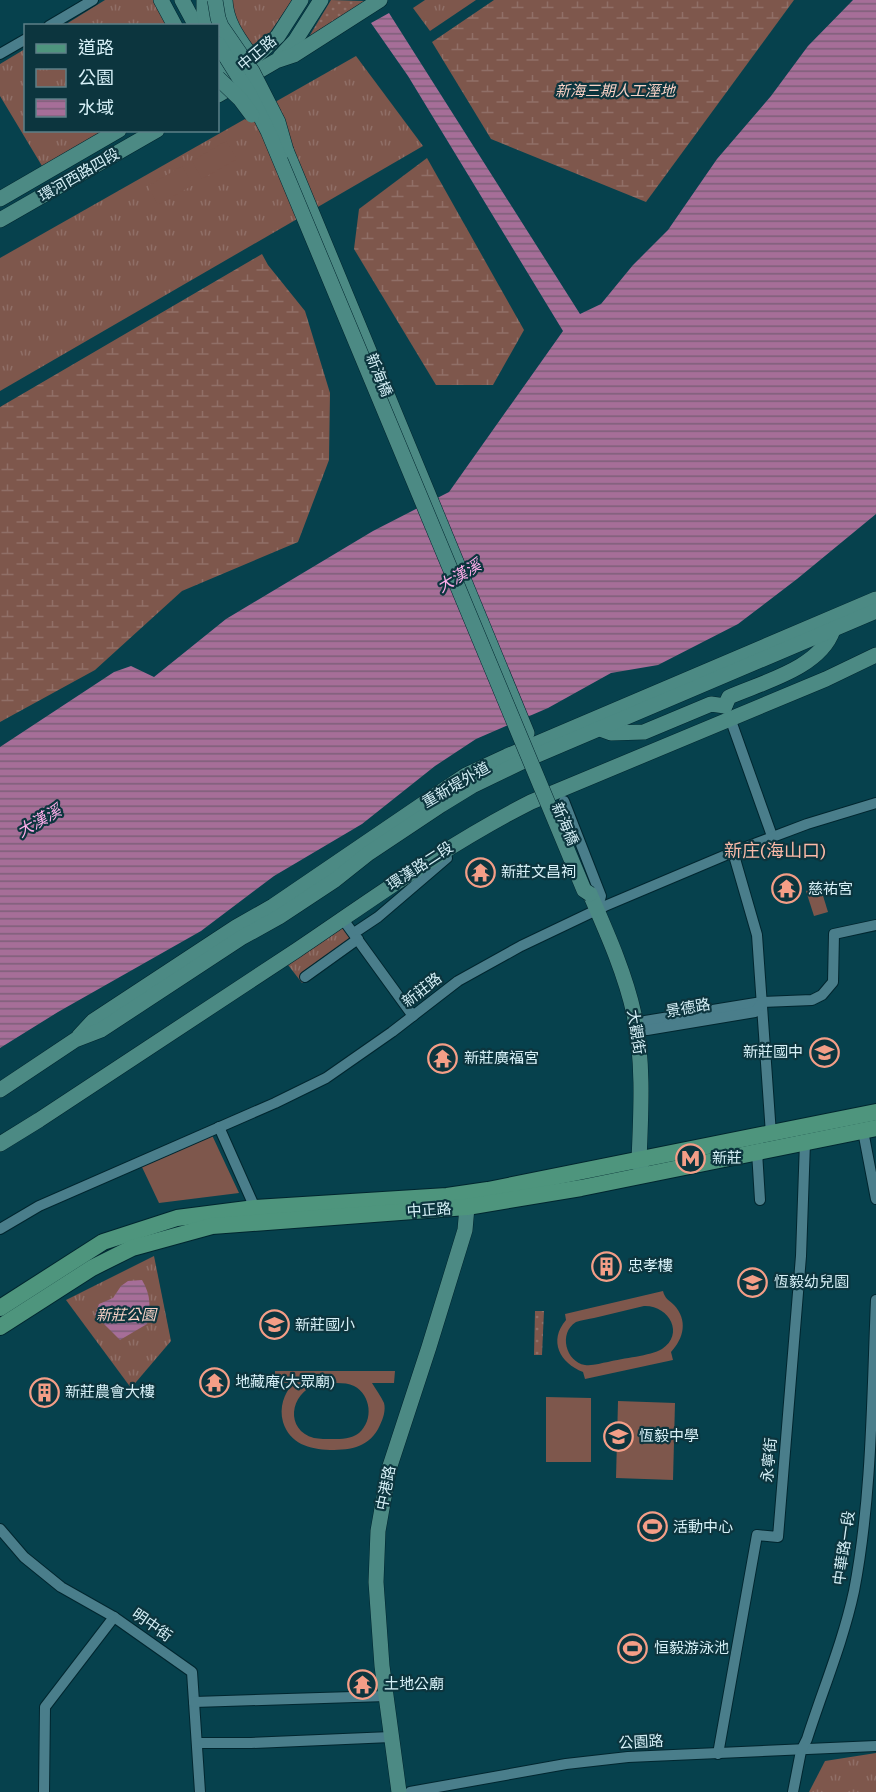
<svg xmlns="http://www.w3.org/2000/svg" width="876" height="1792" viewBox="0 0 876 1792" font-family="'Roboto Serif','Noto Sans TC',serif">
	<defs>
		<pattern id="grass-dots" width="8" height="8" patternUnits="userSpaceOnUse" patternTransform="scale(1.5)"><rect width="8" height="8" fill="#7e574c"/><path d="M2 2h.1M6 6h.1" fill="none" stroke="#906f67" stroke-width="1.8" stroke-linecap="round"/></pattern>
		<pattern id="wetland-marsh" width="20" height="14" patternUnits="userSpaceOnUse" patternTransform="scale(1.5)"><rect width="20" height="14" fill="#7e574c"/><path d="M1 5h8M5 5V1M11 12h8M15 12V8" fill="none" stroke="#906f67"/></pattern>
		<pattern id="park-tufts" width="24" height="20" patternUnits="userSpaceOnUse" patternTransform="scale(1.5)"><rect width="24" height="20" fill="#7e574c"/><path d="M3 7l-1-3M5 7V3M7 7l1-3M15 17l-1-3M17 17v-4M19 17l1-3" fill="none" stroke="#906f67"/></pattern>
		<pattern id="water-rules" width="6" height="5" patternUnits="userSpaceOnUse" patternTransform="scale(1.5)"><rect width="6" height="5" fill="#a66e98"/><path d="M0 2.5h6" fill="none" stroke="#7d5f79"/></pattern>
	</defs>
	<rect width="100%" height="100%" fill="#06414d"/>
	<g fill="url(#grass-dots)">
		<polygon points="331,0 365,1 310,38 310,35"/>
		<polygon points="535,1311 544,1311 542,1355 534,1355"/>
	</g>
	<g fill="url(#wetland-marsh)">
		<polygon points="494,0 794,0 646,202 491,139 432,42"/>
		<polygon points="427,158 524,330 493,385 436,385 354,249 359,209"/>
		<polygon points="262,254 268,265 305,311 330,393 329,460 298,542 182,591 95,670 0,722 0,407"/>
	</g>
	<g fill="url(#park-tufts)">
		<polygon points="105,0 158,0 173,26 63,26"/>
		<polygon points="228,0 292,0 269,34 251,46 242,37"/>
		<polygon points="425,0 476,0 430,31 413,8"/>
		<polygon points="25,49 26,130 103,131 42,166 0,96 0,64"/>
		<polygon points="356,56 423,146 0,391 0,258"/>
		<polygon points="820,886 828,912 814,916 806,891"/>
		<polygon points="342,922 355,939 302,983 285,961"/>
		<polygon points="154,1256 171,1341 131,1388 66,1300"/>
		<polygon points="876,1753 876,1792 809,1792 825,1761"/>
	</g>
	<g fill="#7e574c" fill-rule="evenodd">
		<polygon points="226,141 237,159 202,179 192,161"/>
		<polygon points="182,166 193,185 158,205 148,186"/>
		<polygon points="211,1133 239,1193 159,1203 141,1165"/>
		<path d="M663 1291C665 1299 669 1300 674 1305 688 1320 684 1338 671 1352L673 1360 585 1379 583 1372C560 1363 548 1341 566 1320L565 1314ZM644 1306C669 1305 685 1334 662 1349 650 1356 623 1358 608 1362 601 1363 593 1366 585 1365 566 1362 558 1333 576 1322 581 1320 589 1319 594 1318 611 1314 627 1310 644 1306Z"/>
		<path d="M275 1371H395L394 1383H372C376 1390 381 1396 384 1403 386 1410 383 1419 380 1425 370 1447 352 1450 330 1450 309 1449 290 1444 283 1422 279 1407 284 1394 293 1383H275ZM317 1384C328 1384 343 1381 354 1386 371 1395 374 1420 359 1433 351 1439 342 1439 332 1439 327 1439 319 1439 314 1438 285 1430 289 1394 317 1384Z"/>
		<polygon points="546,1397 591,1398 591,1462 546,1462"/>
		<polygon points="618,1401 675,1403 673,1480 616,1478"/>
	</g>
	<g fill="url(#water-rules)">
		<polygon points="853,0 876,0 876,514 797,579 738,624 658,665 611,673 548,708 476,739 435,766 362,824 274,876 201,931 58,1012 0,1048 0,747 114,672 131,666 154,677 226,619 373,531 449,492 563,331 408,76 371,23 389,13 580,314 601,304 633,265 668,230 717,159 771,96 808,46"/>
		<path d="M142 1280C151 1295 151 1308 147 1324L120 1340 95 1315 99 1304 113 1298 121 1286 128 1281Z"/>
	</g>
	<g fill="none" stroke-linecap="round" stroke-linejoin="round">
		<defs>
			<g id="street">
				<polyline points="49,26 93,0"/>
				<polyline points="0,54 26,39"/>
				<polyline points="730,718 772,836"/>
				<polyline points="564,801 601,896 597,910"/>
				<polyline points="733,852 757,935 771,1134"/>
				<polyline points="342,918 413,1016"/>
				<polyline points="354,933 378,917 447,858 442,853"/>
				<polyline points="305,977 358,939"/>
				<polyline points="636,1026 645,1021 762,1002 812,1000 822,995 833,982 834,934 876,925"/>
				<polyline points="636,1026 647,1030 755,1012 762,1002"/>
				<polyline points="219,1127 255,1208"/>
				<polyline points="863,1131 876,1199"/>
				<polyline points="757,1152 760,1200"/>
				<polyline points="0,1229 39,1206 275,1103 326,1078 392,1032 458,981 521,946 605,906 733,852 807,824 876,803"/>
				<polyline points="0,1529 24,1557 61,1587 114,1617 192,1672 200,1792"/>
				<polyline points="194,1702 386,1696"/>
				<polyline points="197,1743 251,1743 391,1737"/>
				<polyline points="718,1754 757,1535 778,1537 801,1256 805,1142"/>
				<polyline points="44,1792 45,1707 114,1617"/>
				<polyline points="410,1792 566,1764 628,1757 876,1746"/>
				<path d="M793 1792 801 1751 807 1739C823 1689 843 1642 854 1591 872 1498 872 1394 876 1300"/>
			</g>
			<g id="secondary">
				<polyline points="161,0 175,26"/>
				<polyline points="182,0 196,26"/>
				<polyline points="204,0 204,11 207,26"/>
				<path d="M225 0C226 24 240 40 253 59"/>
				<polyline points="280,57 295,41 321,0"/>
				<polyline points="218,59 236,82"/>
				<polyline points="218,81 253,59 278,36 301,0"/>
				<polyline points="218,95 276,61 294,55 380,0"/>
				<polyline points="286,150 527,733"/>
				<polyline points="0,199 119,130"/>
				<polyline points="0,220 157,130"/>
				<path d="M725 706 729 697C763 682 820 668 833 630"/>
				<polyline points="600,729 611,733 644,732 711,704 725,706"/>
				<path d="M590 894C607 933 625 973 634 1014 644 1062 641 1112 639 1160L641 1169"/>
				<polyline points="79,1036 93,1021 236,927 273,906 436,795 466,775 507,756 876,599"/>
				<polyline points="0,1090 75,1040 101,1030 241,938 279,917 335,880 369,853 441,805 472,786 528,759 876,611"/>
				<path d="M0 1144 39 1120C125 1063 211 1007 297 950 374 898 448 844 531 802L826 679 876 655"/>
				<polyline points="399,1792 382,1666 376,1582 378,1531 389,1469 429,1347 465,1230 467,1207 465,1197"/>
			</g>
			<g id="primary">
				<polyline points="0,1308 103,1242 177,1218 255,1208 447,1196 488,1190 876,1112"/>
				<polyline points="0,1327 92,1268 132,1248 212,1226 467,1207 581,1188 876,1128"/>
			</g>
		</defs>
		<use href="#street" stroke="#00262f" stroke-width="12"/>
		<use href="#secondary" stroke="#00262f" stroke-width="16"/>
		<use href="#primary" stroke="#00262f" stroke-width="18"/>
		<use href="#street" stroke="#4a7e8b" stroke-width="10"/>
		<use href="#secondary" stroke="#4c8a84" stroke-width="15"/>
		<use href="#primary" stroke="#4e957d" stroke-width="16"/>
		<defs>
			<g id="secondary-bridge">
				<polyline points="215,0 218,18 221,26 252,71 278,122 286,150"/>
				<polyline points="218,44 248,92 268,131 584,890 590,894"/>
				<polyline points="218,78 240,99 252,115"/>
			</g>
		</defs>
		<use href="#secondary-bridge" stroke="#00262f" stroke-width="16" stroke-linecap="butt"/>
		<use href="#secondary-bridge" stroke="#4c8a84" stroke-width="15"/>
	</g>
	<defs>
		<symbol id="temple-ring" viewBox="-11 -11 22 22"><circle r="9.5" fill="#0c353e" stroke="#f49e87" stroke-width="1.5"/><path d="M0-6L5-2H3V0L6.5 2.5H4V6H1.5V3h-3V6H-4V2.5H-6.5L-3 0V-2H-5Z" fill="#f49e87"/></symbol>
		<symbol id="school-ring" viewBox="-11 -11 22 22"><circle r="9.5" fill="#0c353e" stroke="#f49e87" stroke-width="1.5"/><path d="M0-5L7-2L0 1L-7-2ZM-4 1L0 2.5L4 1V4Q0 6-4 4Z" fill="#f49e87"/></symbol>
		<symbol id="metro-ring" viewBox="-11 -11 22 22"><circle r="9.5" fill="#0c353e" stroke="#f49e87" stroke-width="1.5"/><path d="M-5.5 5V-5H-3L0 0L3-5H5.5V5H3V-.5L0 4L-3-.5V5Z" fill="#f49e87"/></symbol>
		<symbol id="building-ring" viewBox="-11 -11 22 22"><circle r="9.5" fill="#0c353e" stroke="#f49e87" stroke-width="1.5"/><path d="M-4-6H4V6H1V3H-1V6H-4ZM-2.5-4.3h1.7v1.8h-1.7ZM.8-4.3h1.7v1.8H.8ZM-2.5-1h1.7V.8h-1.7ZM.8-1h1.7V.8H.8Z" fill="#f49e87"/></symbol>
		<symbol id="stadium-ring" viewBox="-11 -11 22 22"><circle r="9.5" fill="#0c353e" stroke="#f49e87" stroke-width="1.5"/><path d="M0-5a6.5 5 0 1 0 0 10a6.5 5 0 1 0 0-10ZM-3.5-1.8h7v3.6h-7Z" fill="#f49e87"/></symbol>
	</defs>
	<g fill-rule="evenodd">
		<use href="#temple-ring" x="464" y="856" width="33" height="33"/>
		<use href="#temple-ring" x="770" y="872" width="33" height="33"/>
		<use href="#school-ring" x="808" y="1036" width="33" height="33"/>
		<use href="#temple-ring" x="426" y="1042" width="33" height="33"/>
		<use href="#metro-ring" x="674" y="1142" width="33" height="33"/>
		<use href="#building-ring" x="590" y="1250" width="33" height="33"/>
		<use href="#school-ring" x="736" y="1266" width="33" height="33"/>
		<use href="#school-ring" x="258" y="1308" width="33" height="33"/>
		<use href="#temple-ring" x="198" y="1366" width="33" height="33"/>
		<use href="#building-ring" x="28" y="1376" width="33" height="33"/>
		<use href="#school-ring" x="602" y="1420" width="33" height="33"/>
		<use href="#stadium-ring" x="636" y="1510" width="33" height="33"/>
		<use href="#stadium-ring" x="616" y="1632" width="33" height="33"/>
		<use href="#temple-ring" x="346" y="1668" width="33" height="33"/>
	</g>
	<g text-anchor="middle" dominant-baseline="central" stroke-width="4.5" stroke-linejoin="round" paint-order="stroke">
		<g font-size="15" fill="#d6f0f7" stroke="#0c353e">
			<text transform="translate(257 53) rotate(-40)">中正路</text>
			<text transform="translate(79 175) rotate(-30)">環河西路四段</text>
			<text transform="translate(379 375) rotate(68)">新海橋</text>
			<text transform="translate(456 785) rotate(-30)">重新堤外道</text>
			<text transform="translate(565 824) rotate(67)">新海橋</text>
			<text transform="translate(420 866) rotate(-33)">環漢路二段</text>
			<text transform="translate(422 990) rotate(-38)">新莊路</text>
			<text transform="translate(688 1008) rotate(-10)">景德路</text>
			<text transform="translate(636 1032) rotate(81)">大觀街</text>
			<text transform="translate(429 1210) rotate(-4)">中正路</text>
			<text transform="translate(769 1460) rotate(-85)">永寧街</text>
			<text transform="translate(386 1488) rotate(-79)">中港路</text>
			<text transform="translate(844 1548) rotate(-82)">中華路一段</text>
			<text transform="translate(152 1625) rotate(35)">明中街</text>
			<text transform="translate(641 1742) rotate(-3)">公園路</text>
		</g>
		<g font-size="15" font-style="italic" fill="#fad2c6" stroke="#0c353e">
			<text x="615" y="91">新海三期人工溼地</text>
			<text x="126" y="1315">新莊公園</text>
		</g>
		<g font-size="15" fill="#d6f0f7" stroke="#0c353e" text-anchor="start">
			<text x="501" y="872">新莊文昌祠</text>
			<text x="808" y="889">慈祐宮</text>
			<text x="803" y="1052" text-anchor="end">新莊國中</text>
			<text x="464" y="1058">新莊廣福宮</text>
			<text x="712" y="1158">新莊</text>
			<text x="628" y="1266">忠孝樓</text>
			<text x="774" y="1282">恆毅幼兒園</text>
			<text x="295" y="1325">新莊國小</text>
			<text x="235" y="1382">地藏庵(大眾廟)</text>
			<text x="65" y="1392">新莊農會大樓</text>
			<text x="639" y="1436">恆毅中學</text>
			<text x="673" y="1527">活動中心</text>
			<text x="654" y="1648">恒毅游泳池</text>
			<text x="384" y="1684">土地公廟</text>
		</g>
		<g font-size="16" font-style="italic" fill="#feadea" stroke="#0c353e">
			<text transform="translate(459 576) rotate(-31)">大漢溪</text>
			<text transform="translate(39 821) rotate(-30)">大漢溪</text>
		</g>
		<g font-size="18" fill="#fbbaa8" stroke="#0c353e">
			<text x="775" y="850">新庄(海山口)</text>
		</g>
	</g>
	<rect x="24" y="24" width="195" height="108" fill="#0c353e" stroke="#5d8088" stroke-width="1.5"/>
	<rect x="36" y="44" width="30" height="9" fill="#4e957d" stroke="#5d8088" stroke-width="1.5"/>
	<text x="78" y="54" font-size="18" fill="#d6f0f7">道路</text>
	<rect x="36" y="69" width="30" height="18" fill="url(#park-tufts)" stroke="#5d8088" stroke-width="1.5"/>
	<text x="78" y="84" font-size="18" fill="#d6f0f7">公園</text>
	<rect x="36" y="99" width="30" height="18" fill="url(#water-rules)" stroke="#5d8088" stroke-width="1.5"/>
	<text x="78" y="114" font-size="18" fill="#d6f0f7">水域</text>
</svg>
